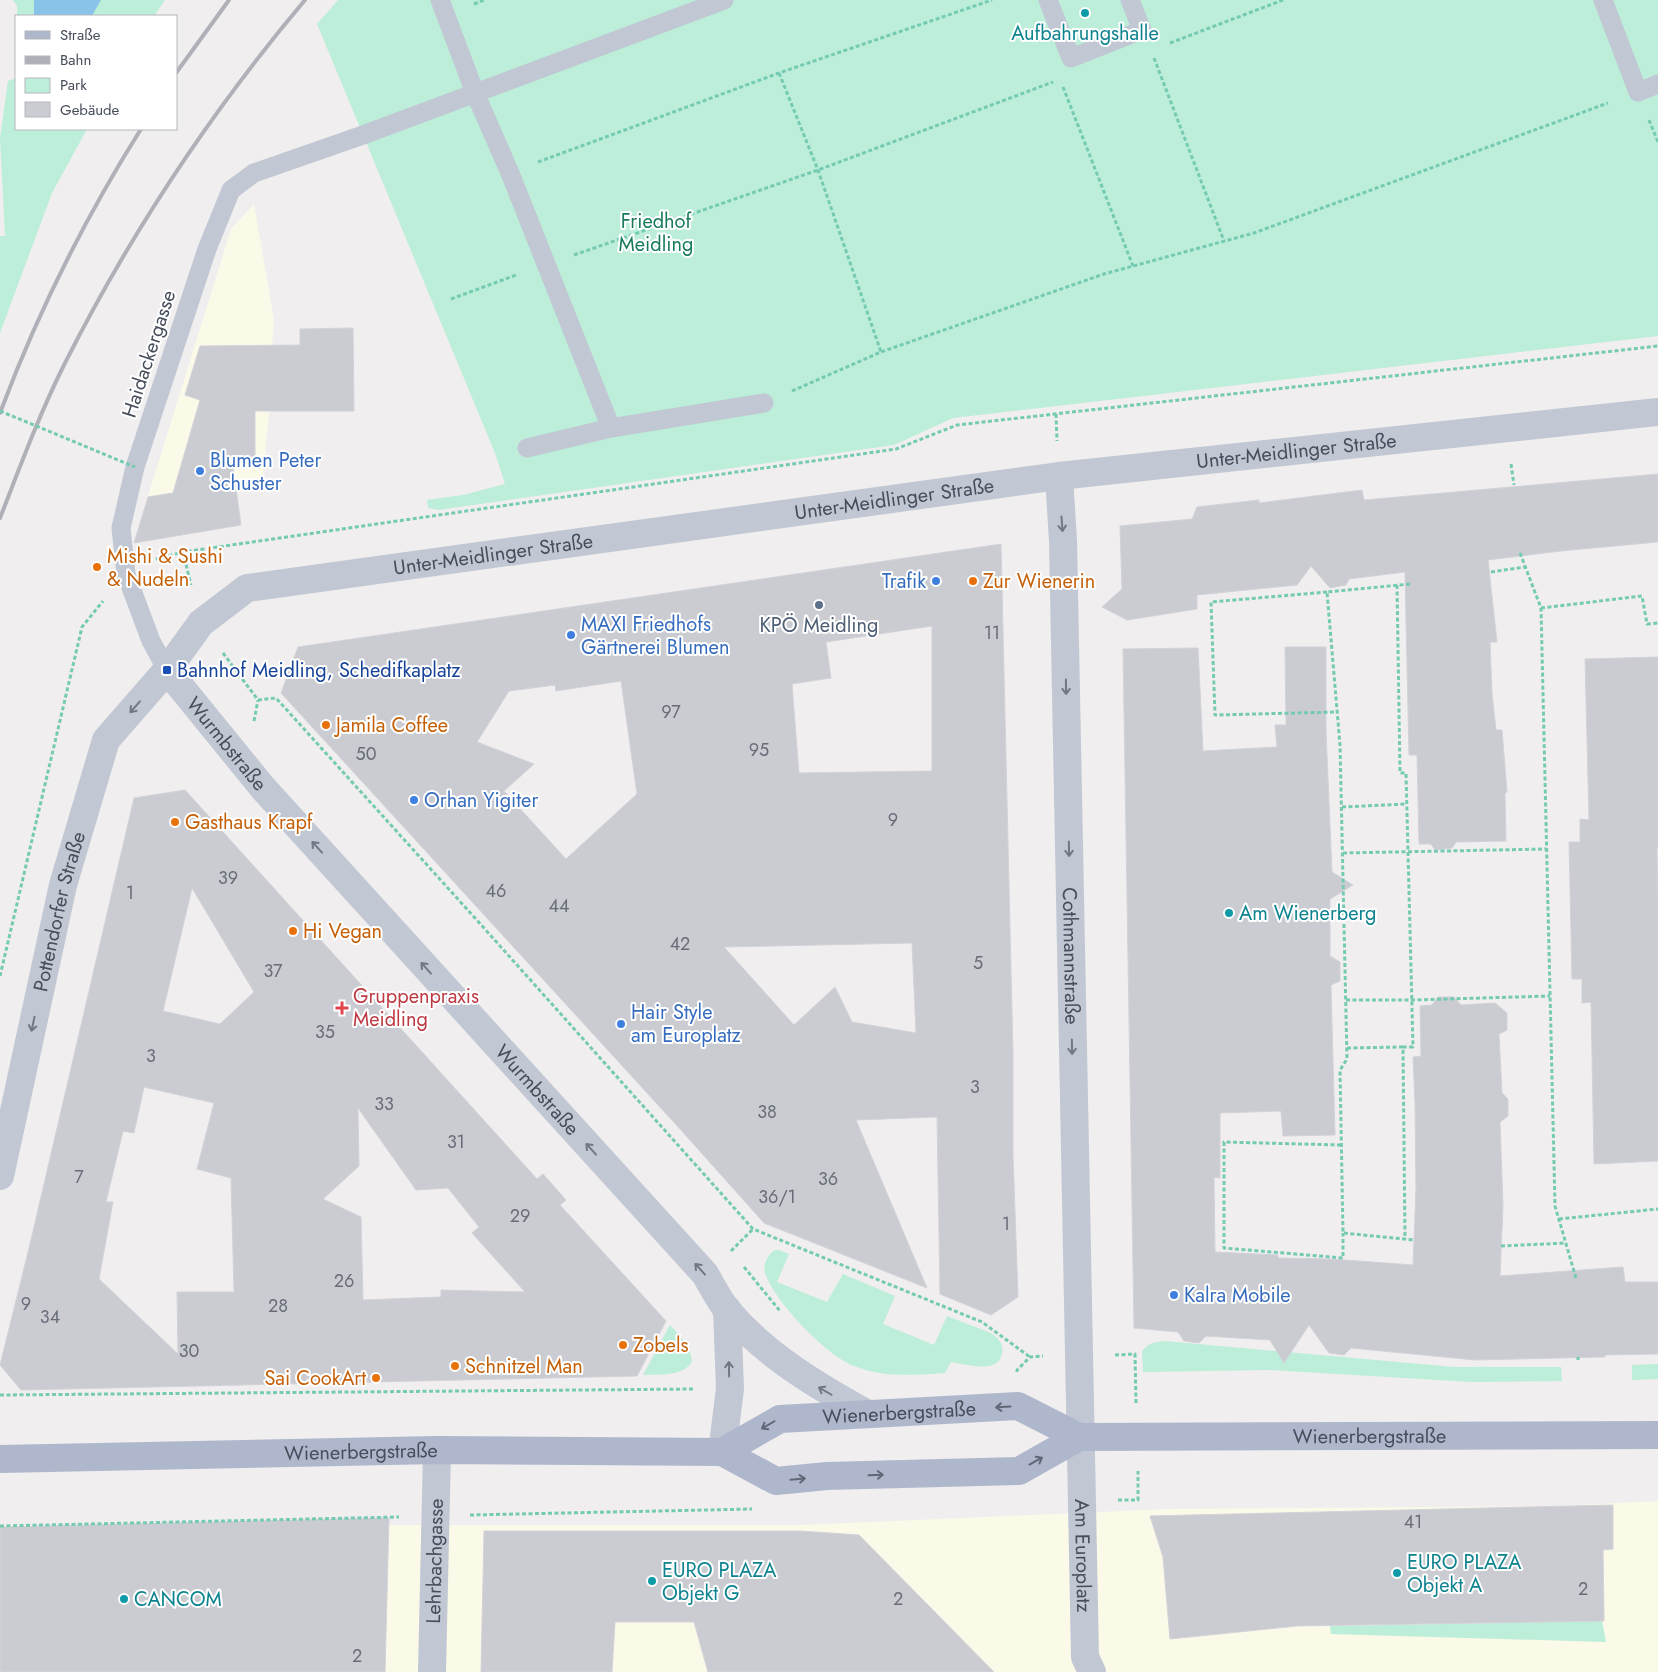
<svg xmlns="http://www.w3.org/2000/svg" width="1658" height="1672" viewBox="0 0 1658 1672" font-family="Jost,sans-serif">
	<rect width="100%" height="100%" fill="#f0eeee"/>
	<g fill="#fbf9e7">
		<polygon points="254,204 274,320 272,346 272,382 263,478 236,485 241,525 152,540 145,536 138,528 231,229"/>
		<polygon points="1658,1501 1658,1672 0,1672 0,1525 803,1525 1167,1509 1556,1506"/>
	</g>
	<g fill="#bceed9">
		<polygon points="13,0 165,0 154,16 17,16 17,6"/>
		<polygon points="338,0 1658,0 1658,336 953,418 894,445 438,510 428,508 427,500 463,495 505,484 495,453 317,24"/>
		<polygon points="16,78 16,129 87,129 52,193 0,333 0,236 5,236 0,138 8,81"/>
		<path d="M775 1250H779L789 1254 777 1282 827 1302 843 1274 895 1296 883 1324 934 1345 947 1316 991 1333C998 1338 1004 1343 1002 1353 999 1375 966 1364 951 1362L945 1373C915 1375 883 1378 854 1366 827 1356 774 1301 765 1273 763 1265 767 1255 775 1250Z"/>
		<path d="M670 1325C680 1336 691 1346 692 1362 682 1377 659 1374 643 1375Z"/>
		<path d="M1165 1341 1454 1367H1561L1562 1381 1472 1382 1268 1370 1143 1372 1142 1351C1149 1343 1154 1342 1165 1341Z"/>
		<polygon points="1658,1364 1658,1379 1632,1380 1632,1365"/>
		<polygon points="1602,1621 1606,1642 1331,1634 1330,1626"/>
	</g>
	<polygon fill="#8ac3ea" points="34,0 101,0 92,16 34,16"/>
	<g fill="#cbccd2" stroke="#d2d2d9" fill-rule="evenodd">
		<polygon points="353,328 354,411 255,411 255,458 232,458 241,525 134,543 148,497 173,493 200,400 185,395 200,346 300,345 300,329"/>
		<polygon points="1658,474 1658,542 1561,551 1488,560 1497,642 1490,642 1492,693 1496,730 1502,730 1507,792 1505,793 1506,841 1456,842 1452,848 1435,850 1431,844 1419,844 1417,755 1409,755 1405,572 1349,579 1346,585 1330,588 1311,566 1297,585 1197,595 1197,609 1127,620 1102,607 1122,589 1120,526 1192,519 1197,507 1259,500 1259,503 1362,490 1364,500"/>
		<path d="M1001 544 1013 1054V1154L1018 1297 991 1315 940 1294 937 1117 856 1120 927 1288 764 1223 680 1129 281 693 298 647ZM932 626V771L799 773 792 684 831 678 826 642ZM621 681 637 794 566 859 504 791 534 764 477 742 509 691 555 685 556 691ZM912 943 916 1033 852 1022 835 987 794 1025 724 947Z"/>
		<polygon points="1285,647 1326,647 1326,732 1332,872 1353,885 1330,899 1330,956 1340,962 1340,981 1331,985 1335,1135 1283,1136 1281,1111 1220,1113 1220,1178 1214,1177 1215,1252 1278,1255 1278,1258 1331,1259 1413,1265 1416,1189 1415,1102 1413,1057 1421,1056 1420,1006 1432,1005 1438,997 1454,997 1461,1005 1495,1003 1507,1013 1507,1030 1499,1034 1502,1093 1508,1099 1508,1116 1500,1122 1503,1206 1500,1276 1623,1267 1625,1282 1658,1282 1658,1354 1605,1355 1605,1357 1475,1360 1351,1348 1344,1355 1329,1353 1309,1325 1284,1363 1270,1340 1206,1336 1199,1343 1184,1341 1178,1332 1134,1328 1123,649 1198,648 1203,751 1277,747 1275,725 1286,725"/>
		<polygon points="1658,657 1658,848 1657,848 1658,898 1658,1161 1594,1164 1591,1002 1582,1003 1582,979 1572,979 1569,842 1580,842 1580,819 1589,820 1585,659"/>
		<path d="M185 790 537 1179 543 1174 566 1200 560 1205 666 1321 637 1376 21 1390 0 1365 30 1244 134 798ZM192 888 254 992 220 1024 163 1011ZM144 1087 214 1103 197 1169 231 1178 234 1292H177L178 1354 99 1279 113 1202H106L123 1131 134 1133ZM358 1108 416 1190 448 1188 479 1227 472 1233 525 1292 441 1290V1297L363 1300 361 1217 323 1199 359 1166Z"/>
		<polygon points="1613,1505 1613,1549 1603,1550 1604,1621 1297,1626 1170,1639 1163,1557 1150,1516"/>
		<polygon points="389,1518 385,1672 0,1672 0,1527"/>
		<polygon points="484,1531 800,1531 859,1535 994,1672 708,1672 694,1622 615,1622 612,1672 481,1672"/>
	</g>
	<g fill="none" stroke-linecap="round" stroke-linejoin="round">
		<g stroke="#75cbb2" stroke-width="3" stroke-dasharray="4 2.5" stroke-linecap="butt">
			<polyline points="474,4 484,0"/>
			<polyline points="1170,43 1283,0"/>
			<polyline points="1154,58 1224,241"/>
			<polyline points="779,73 818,170 881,352"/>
			<polyline points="1063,87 1133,266"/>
			<polyline points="1649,120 1658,142"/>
			<polyline points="538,162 779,73 992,0"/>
			<polyline points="574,255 818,170 1053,82"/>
			<polyline points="451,299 516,275"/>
			<polyline points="792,391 881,352 1104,274 1254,233 1608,103"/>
			<polyline points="1056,414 1057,441"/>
			<polyline points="1511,464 1514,485"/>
			<polyline points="183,552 191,585"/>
			<polyline points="1520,553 1541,608 1555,1206 1576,1278"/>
			<polyline points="156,559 183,552 896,449 957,425 1658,346"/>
			<polyline points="1491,572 1525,567"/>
			<polyline points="1410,584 1327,592 1340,745 1347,1059 1340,1070 1343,1233 1414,1240"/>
			<polyline points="1397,585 1400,773 1406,773 1413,1047 1403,1047 1405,1239"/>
			<polyline points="1327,592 1211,602 1215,715 1337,712"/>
			<polyline points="1541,608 1642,596 1647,624 1658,623"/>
			<polyline points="223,653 258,700 276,698 475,918 753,1229 982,1322 1030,1357"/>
			<polyline points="254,721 258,700"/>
			<polyline points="1342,807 1407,804"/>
			<polyline points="1343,853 1547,849"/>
			<polyline points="0,976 82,627 103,601"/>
			<polyline points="1346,1000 1412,1000 1550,996"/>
			<polyline points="1347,1048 1403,1047"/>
			<polyline points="1341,1145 1224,1142 1224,1248 1343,1258 1343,1233"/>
			<polyline points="1559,1219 1658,1209"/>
			<polyline points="1501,1246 1566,1243"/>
			<polyline points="731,1251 753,1229"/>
			<polyline points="744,1267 780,1311"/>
			<polyline points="1115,1355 1135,1354 1136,1403"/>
			<polyline points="1578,1360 1578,1357"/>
			<polyline points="1017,1372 1017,1370 1030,1357 1043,1356"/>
			<polyline points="0,1395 695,1389"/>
			<polyline points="1118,1500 1138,1500 1138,1471"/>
			<polyline points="470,1515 752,1509"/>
			<polyline points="0,1526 399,1517"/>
		</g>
		<g stroke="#c1c7d3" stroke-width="19">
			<polyline points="440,0 475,93 510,173 611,428"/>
			<polyline points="1048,0 1071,58 1142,30 1130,0"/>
			<polyline points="1603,0 1638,92 1658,84"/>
			<polyline points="527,448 611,428 764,403"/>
			<polyline points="167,670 151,641 126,574 121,528 135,467 207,249 231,190 254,173 363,135 724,0"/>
		</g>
		<g stroke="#c1c7d3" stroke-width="28">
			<path id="s1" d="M1059 476 1063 541 1085 1657 1092 1672"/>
			<path id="s2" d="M167 670 263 788 705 1274C712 1286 719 1300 727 1310 765 1355 817 1386 868 1414"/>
			<path id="s3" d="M0 1176 63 885 106 740 167 670 201 623 247 588 1059 476 1658 412"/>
			<polyline points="722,1452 730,1389 727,1309"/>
			<path id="s4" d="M432 1672 437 1450"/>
		</g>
		<g stroke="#aeb7cc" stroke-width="28">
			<path id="s5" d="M722 1452 780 1419 1018 1406 1079 1437 1658 1435"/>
			<path id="s6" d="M0 1459 437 1450 722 1452 776 1481 827 1476 1019 1471 1079 1437"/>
		</g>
		<g stroke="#b0b1b8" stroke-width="4">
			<polyline points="176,73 229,0"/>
			<path d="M0 413C37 314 85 218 141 129"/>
			<path d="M0 518C20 467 39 415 64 365 131 232 209 114 305 0"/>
		</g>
		<polyline stroke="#75cbb2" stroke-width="3" stroke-dasharray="4 2.5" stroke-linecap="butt" points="0,411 135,467"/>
	</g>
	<defs><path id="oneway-shaft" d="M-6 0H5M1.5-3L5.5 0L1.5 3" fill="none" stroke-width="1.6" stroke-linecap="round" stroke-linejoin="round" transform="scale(1.25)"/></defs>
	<g stroke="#717885">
		<use href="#oneway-shaft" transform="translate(1062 524) rotate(86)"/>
		<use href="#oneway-shaft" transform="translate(1066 687) rotate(89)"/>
		<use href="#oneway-shaft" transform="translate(135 707) rotate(131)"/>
		<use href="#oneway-shaft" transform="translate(317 847) rotate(-132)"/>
		<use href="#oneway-shaft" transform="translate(1069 849) rotate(89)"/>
		<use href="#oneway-shaft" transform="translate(426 968) rotate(-132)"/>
		<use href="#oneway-shaft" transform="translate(33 1024) rotate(102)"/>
		<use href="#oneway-shaft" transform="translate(1072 1047) rotate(89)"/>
		<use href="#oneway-shaft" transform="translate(591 1149) rotate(-132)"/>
		<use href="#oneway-shaft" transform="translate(700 1269) rotate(-132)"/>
		<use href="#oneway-shaft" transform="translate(729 1369) rotate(-91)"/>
		<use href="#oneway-shaft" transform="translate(825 1391) rotate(-150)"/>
	</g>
	<g stroke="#606877">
		<use href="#oneway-shaft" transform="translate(1003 1407) rotate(177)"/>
		<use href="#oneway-shaft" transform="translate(768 1425) rotate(150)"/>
		<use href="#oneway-shaft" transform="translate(1036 1461) rotate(-29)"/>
		<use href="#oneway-shaft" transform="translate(876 1475) rotate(-2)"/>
		<use href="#oneway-shaft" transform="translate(798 1479) rotate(-5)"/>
	</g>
	<g fill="#0f9aa8" stroke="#fff" stroke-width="2">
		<circle cx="1085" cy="13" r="5"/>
		<circle cx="1229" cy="913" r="5"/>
		<circle cx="1397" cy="1573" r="5"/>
		<circle cx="652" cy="1581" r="5"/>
		<circle cx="124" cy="1599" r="5"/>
	</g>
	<g fill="#3f7fe0" stroke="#fff" stroke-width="2">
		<circle cx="200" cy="471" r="5"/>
		<circle cx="936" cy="581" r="5"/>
		<circle cx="571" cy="635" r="5"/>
		<circle cx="414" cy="800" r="5"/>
		<circle cx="621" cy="1024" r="5"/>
		<circle cx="1174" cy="1295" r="5"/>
	</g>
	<g fill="#e8710a" stroke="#fff" stroke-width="2">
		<circle cx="97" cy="567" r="5"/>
		<circle cx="973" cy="581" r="5"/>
		<circle cx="326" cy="725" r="5"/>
		<circle cx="175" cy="822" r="5"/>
		<circle cx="293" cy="931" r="5"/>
		<circle cx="623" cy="1345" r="5"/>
		<circle cx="455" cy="1366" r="5"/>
		<circle cx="376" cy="1378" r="5"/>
	</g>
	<circle fill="#5c6f8a" stroke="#fff" stroke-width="2" cx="819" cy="605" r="5"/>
	<rect fill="#1a4fb4" stroke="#fff" stroke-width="2" x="162" y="665" width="10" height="10" rx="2.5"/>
	<path fill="#e0444e" stroke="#fff" stroke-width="2" d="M339.5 1000.5h5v5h5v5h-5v5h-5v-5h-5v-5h5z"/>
	<g text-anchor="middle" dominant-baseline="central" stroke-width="4" stroke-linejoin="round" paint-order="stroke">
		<g font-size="18" fill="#676d79">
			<text x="992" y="633">11</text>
			<text x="671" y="712">97</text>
			<text x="759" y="750">95</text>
			<text x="366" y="754">50</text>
			<text x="893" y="820">9</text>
			<text x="228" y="878">39</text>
			<text x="496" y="891">46</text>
			<text x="130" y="893">1</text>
			<text x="559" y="906">44</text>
			<text x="680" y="944">42</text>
			<text x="978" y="963">5</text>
			<text x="273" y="971">37</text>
			<text x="325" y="1032">35</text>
			<text x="151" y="1056">3</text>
			<text x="975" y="1087">3</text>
			<text x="384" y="1104">33</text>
			<text x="767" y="1112">38</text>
			<text x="456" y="1142">31</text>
			<text x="79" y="1177">7</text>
			<text x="828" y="1179">36</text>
			<text x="777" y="1197">36/1</text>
			<text x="520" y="1216">29</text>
			<text x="1006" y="1224">1</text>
			<text x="344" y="1281">26</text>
			<text x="26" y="1304">9</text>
			<text x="278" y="1306">28</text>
			<text x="50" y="1317">34</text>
			<text x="189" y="1351">30</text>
			<text x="1413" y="1522">41</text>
			<text x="1583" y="1589">2</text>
			<text x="898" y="1599">2</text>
			<text x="357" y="1656">2</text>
		</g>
		<g font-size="20" fill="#0d838f" stroke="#fff" text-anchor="start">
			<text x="1085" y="33" text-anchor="middle">Aufbahrungshalle</text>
			<text x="1239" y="913">Am Wienerberg</text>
			<text x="1407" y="1562">EURO PLAZA<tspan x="1407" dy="23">Objekt A</tspan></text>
			<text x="662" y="1570">EURO PLAZA<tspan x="662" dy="23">Objekt G</tspan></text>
			<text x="134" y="1599">CANCOM</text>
		</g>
		<g font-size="20" fill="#187b5d" stroke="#fff">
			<text x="656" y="221">Friedhof<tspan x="656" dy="23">Meidling</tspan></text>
		</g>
		<g font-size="20" fill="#464d5b" stroke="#fff">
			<text transform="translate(149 354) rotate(-72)">Haidackergasse</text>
			<text stroke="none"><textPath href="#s3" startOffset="1716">Unter-Meidlinger Straße</textPath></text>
			<text stroke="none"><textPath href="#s3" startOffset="1311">Unter-Meidlinger Straße</textPath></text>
			<text stroke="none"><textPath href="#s3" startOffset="906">Unter-Meidlinger Straße</textPath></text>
			<text stroke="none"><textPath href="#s2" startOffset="95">Wurmbstraße</textPath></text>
			<text stroke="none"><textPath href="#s3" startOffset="271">Pottendorfer Straße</textPath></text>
			<text stroke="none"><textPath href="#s1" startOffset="480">Cothmannstraße</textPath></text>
			<text stroke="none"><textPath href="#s2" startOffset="560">Wurmbstraße</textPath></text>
			<text stroke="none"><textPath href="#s5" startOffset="186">Wienerbergstraße</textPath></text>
			<text stroke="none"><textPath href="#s5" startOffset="664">Wienerbergstraße</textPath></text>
			<text stroke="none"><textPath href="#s6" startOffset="361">Wienerbergstraße</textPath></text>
			<text stroke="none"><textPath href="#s1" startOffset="1080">Am Europlatz</textPath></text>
			<text stroke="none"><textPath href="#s4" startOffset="111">Lehrbachgasse</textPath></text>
		</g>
		<g font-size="20" fill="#366cbe" stroke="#fff" text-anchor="start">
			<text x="210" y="460">Blumen Peter<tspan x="210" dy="23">Schuster</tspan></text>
			<text x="926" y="581" text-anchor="end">Trafik</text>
			<text x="581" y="624">MAXI Friedhofs<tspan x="581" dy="23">Gärtnerei Blumen</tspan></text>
			<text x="424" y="800">Orhan Yigiter</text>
			<text x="631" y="1012">Hair Style<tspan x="631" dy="23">am Europlatz</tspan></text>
			<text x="1184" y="1295">Kalra Mobile</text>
		</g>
		<g font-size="20" fill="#c56008" stroke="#fff" text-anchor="start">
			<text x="107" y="556">Mishi &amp; Sushi<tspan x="107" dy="23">&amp; Nudeln</tspan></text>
			<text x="983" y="581">Zur Wienerin</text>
			<text x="336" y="725">Jamila Coffee</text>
			<text x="185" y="822">Gasthaus Krapf</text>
			<text x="303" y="931">Hi Vegan</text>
			<text x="633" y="1345">Zobels</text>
			<text x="465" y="1366">Schnitzel Man</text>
			<text x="366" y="1378" text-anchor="end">Sai CookArt</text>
		</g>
		<g font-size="20" fill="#4e5e75" stroke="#fff">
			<text x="819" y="625">KPÖ Meidling</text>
		</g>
		<g font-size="20" fill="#164399" stroke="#fff" text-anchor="start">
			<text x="177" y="670">Bahnhof Meidling, Schedifkaplatz</text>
		</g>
		<g font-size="20" fill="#be3a42" stroke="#fff" text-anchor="start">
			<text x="353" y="996">Gruppenpraxis<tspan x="353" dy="23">Meidling</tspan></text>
		</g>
	</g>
	<rect x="15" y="15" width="162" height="115" fill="#ffffff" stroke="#b5b8bd"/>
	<rect x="25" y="31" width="25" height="8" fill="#aeb7cc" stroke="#b5b8bd"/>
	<text x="60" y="40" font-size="15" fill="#464d5b">Straße</text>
	<rect x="25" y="56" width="25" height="8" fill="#b0b1b8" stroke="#b5b8bd"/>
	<text x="60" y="65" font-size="15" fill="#464d5b">Bahn</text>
	<rect x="25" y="78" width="25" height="15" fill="#bceed9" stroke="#b5b8bd"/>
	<text x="60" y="90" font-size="15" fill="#464d5b">Park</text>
	<rect x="25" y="102" width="25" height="15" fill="#cbccd2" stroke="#b5b8bd"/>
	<text x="60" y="115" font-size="15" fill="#464d5b">Gebäude</text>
</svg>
